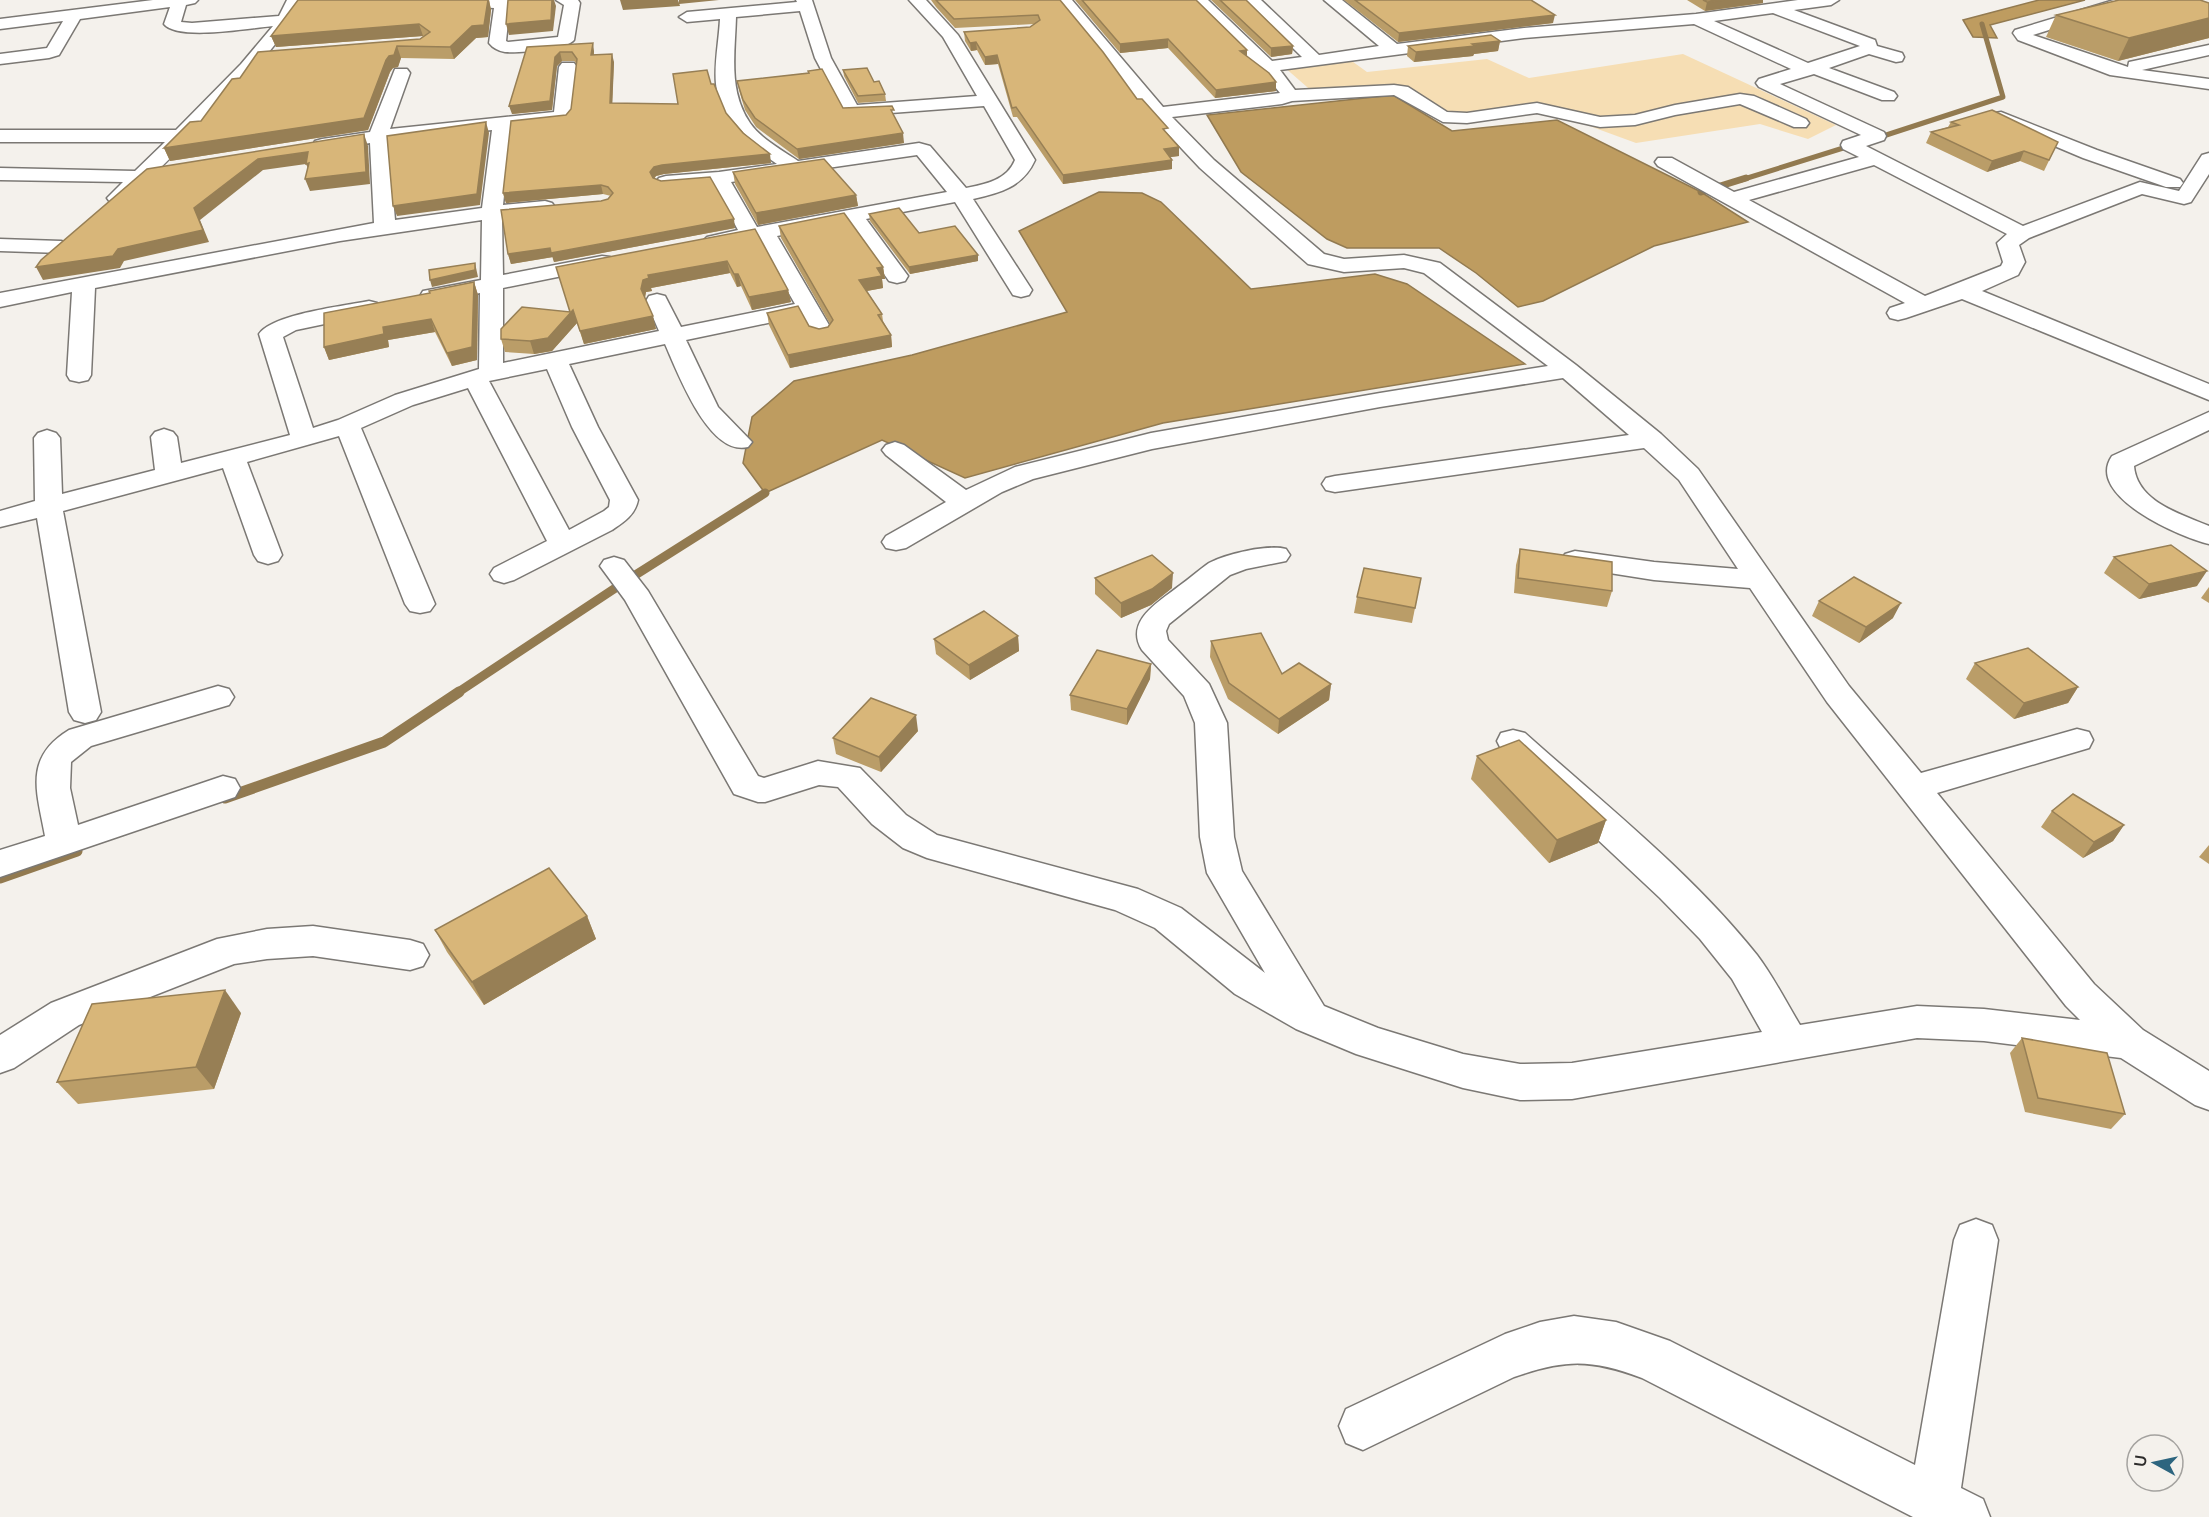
<svg xmlns="http://www.w3.org/2000/svg" width="2209" height="1517" viewBox="0 0 2209 1517" font-family="Manrope,sans-serif">
	<rect width="100%" height="100%" fill="#f4f1ec"/>
	<polygon fill="#f6deb4" points="1683,54 1836,125 1808,139 1760,124 1636,143 1543,109 1457,122 1401,87 1315,94 1283,66 1349,59 1367,72 1487,59 1529,78"/>
	<g fill="#be9c60" stroke="#927a50" stroke-width="1.5">
		<polygon points="2039,0 2085,0 1990,25 1997,38 1973,37 1963,20"/>
		<polygon points="1393,95 1452,131 1557,120 1701,192 1748,222 1654,246 1543,301 1518,307 1476,273 1439,248 1347,248 1327,239 1241,172 1207,115"/>
		<polygon points="1099,192 1142,193 1161,202 1251,289 1375,274 1407,284 1525,364 1163,423 965,478 882,440 765,493 743,463 752,417 794,381 912,355 1067,312 1019,231"/>
	</g>
	<g fill="none" stroke-linecap="round" stroke-linejoin="round">
		<g stroke="#927a50" stroke-width="5">
			<polyline points="1874,139 2003,97 1982,24"/>
			<polyline points="1741,180 1856,144"/>
		</g>
		<polyline stroke="#927a50" stroke-width="7" points="1701,192 1746,178"/>
		<polyline stroke="#927a50" stroke-width="9" points="457,693 629,579 765,493"/>
		<g stroke="#927a50" stroke-width="11">
			<polyline points="225,798 384,742 459,692"/>
			<polyline points="0,878 77,851"/>
		</g>
		<defs>
			<g id="minor">
				<path d="M153 0H198L195 3 186 5 181 22 192 23 279 16 287 0H303C282 43 249 75 215 111 186 142 156 174 124 202H110L107 198 123 182 0 180V168L135 171 165 142H0V130H176L241 64 273 26C251 28 177 41 164 24L170 7 80 19 59 55 49 58 0 64V54L47 48 63 21 0 29V19Z"/>
				<path d="M453 0H508L510 3 506 41 508 42 558 37 564 5 556 0H578L580 3 574 40C566 50 519 53 505 52 499 51 493 48 489 43L494 8 458 6Z"/>
				<path d="M796 0H812L831 58 857 105 977 96 943 37 909 0H926L958 35 1035 160C1023 187 1000 193 973 199L1032 290 1029 295 1021 297 1013 295 955 202 866 219 908 276 905 281 897 283 889 281 847 222 777 236 829 325 826 330 818 332 810 330 801 316 686 340 718 407 752 442 748 447C709 457 678 373 665 344L569 364 598 427 638 500C635 515 624 522 612 530L514 580 504 583 494 580 490 574 494 568 547 541 468 388 413 405 361 428 435 604 430 611 420 613 410 611 405 604 339 436 247 462 282 555 278 561 268 564 258 561 254 555 223 468 63 511 101 712 96 720 85 723 74 720 69 712 37 518 0 527V511L35 501 34 438 38 433 47 430 56 433 60 438 62 494 155 470 151 437 155 432 164 429 173 432 177 437 181 463 290 435 259 334C273 314 344 306 369 301L377 303 380 308 377 313 296 330 283 337 313 428 338 420 395 395 479 369 480 293 431 303 423 301 420 296 423 291 481 280 482 220 340 241 95 288 91 375 88 380 79 382 70 380 67 375 72 292 0 307V293L374 223 370 143 322 151 315 149 313 145 315 141 322 139 370 132 395 69H407L410 73 390 129 554 112 559 67 562 63H574L577 67 571 117 568 121 511 128 503 205 545 201 552 203 555 207 552 211 502 218 503 275 602 256 610 257 613 262 610 267 602 268 503 288V363L659 331 646 301 649 296 657 294 665 296 681 327 795 304 758 239 714 247 707 245 703 241 707 237 738 230 713 184 666 188 659 186 656 182 659 178 666 176 719 172 777 164C749 145 720 121 716 84 714 64 719 40 720 19L687 22 679 17 687 12 797 2ZM800 11 815 58 845 115 851 116 984 106 1015 160C1007 180 986 184 966 188L930 146 919 143 798 161C782 150 761 139 750 123 728 91 735 53 736 17ZM492 130 482 208 395 220 388 141ZM917 155 947 192 757 227 731 182ZM547 369 572 427 610 500 609 507 604 511 569 530 489 381Z"/>
				<path d="M1056 0H1072L1163 107 1280 93 1262 71 1191 0H1208L1272 61 1302 57 1244 0H1261L1319 55 1379 46 1324 0H1342L1397 44 1524 28 1696 14 1798 0H1839L1831 5 1794 10 1875 40 1877 46 1902 53 1904 57 1902 61 1896 62 1869 54 1829 68 1894 92 1897 96 1894 100H1882L1814 74 1780 84 1884 132 1886 136 1884 140 1866 146 2023 226 2140 182 2179 191 2202 155 2209 153V174L2191 202 2184 204 2142 194 2029 238 2019 245 2025 262 2018 275 1982 291 2209 384V400L1962 299 1906 318 1898 320 1890 318 1887 313 1890 308 1905 303 1658 166 1655 162 1658 158H1672L1734 192 1859 157 1843 149 1841 145 1843 141 1861 135 1759 87 1756 83 1759 79 1791 69 1694 24 1524 38 1280 70 1295 90 1394 85 1408 87 1447 112 1467 113 1537 103 1600 117 1635 115 1675 105 1740 94 1754 96 1806 119 1809 123 1806 127H1794L1740 104 1675 115 1635 125 1600 127 1537 113 1467 123 1443 122 1394 95 1292 101 1282 104 1172 117 1214 160 1324 254 1344 259 1404 255 1440 263 1576 365 1661 434 1698 469 1849 686 1921 773 2077 729 2089 732 2093 740 2089 748 1937 793 2094 984 2143 1030 2209 1071V1110L2195 1105 2121 1058 1984 1041 1917 1038 1572 1099 1520 1100 1463 1088 1356 1054 1296 1029 1235 994 1155 928 1115 910 927 858 903 848 872 824 838 787 819 785 765 802H758L734 794 625 600 600 566 604 560 614 557 624 560 648 591 758 776 764 778 818 761 860 768 906 815 937 835 1138 889 1181 908 1265 973 1207 873 1200 837 1195 723 1184 696 1142 650C1124 621 1159 602 1179 586 1189 579 1199 570 1209 563 1226 554 1268 544 1286 549L1290 555 1286 561 1246 569 1230 575 1169 624 1166 631 1168 640 1209 684 1227 723 1234 837 1242 871 1324 1006 1378 1028 1463 1054 1520 1064 1572 1063 1762 1032 1732 979 1700 939 1660 898 1501 749 1497 741 1501 733 1513 730 1525 733C1603 803 1691 872 1757 955 1773 976 1786 1002 1800 1025L1917 1006 1984 1009 2080 1020 2066 1006 1827 702 1750 588 1654 580 1565 566 1561 560 1565 554 1575 551 1654 562 1738 569 1679 480 1644 448 1335 492 1326 490 1322 484 1326 478 1335 476 1629 435 1563 378 1380 407 1152 449 1033 479 1002 492 906 548 896 550 886 548 882 542 886 536 946 502 886 455 882 450 886 445 895 442 904 445 966 490 1015 467 1151 433 1380 393 1548 366 1424 273 1404 268 1344 272 1308 264 1200 168 1152 117ZM1773 13 1860 46 1808 63 1714 21ZM1874 165 2007 234 1997 243 2003 262 2001 266 1925 296 1749 200Z"/>
				<polygon points="2114,0 2138,0 2135,3 2033,35 2128,67 2129,62 2209,45 2209,55 2142,70 2209,79 2209,89 2110,75 2018,40 2013,33 2015,30"/>
				<polygon points="2001,112 2097,150 2180,179 2183,183 2180,187 2166,187 2083,158 1995,121 1992,117 1995,113"/>
				<polygon points="0,239 61,241 68,243 72,247 68,251 61,253 0,251"/>
				<path d="M2209 412V430L2134 466C2137 502 2181 514 2209 526V544C2182 538 2084 496 2112 456Z"/>
				<path d="M218 686 229 689 234 697 229 705 91 746 71 762 70 788 78 825 223 776 235 779 240 788 235 797 0 877V850L45 836C37 792 23 758 69 730Z"/>
				<polygon points="313,926 410,940 423,944 429,955 423,966 410,970 313,956 267,959 234,964 79,1025 14,1068 0,1073 0,1035 51,1003 217,939 267,929"/>
				<path d="M1976 1219 1992 1225 1998 1240 1961 1488 1983 1499 1990 1517H1913L1642 1378C1591 1359 1566 1359 1514 1377L1363 1450 1346 1443 1339 1426 1346 1409 1505 1334 1540 1322 1574 1316 1616 1322 1670 1341 1915 1465 1954 1240 1960 1225Z"/>
			</g>
		</defs>
		<use href="#minor" stroke="#7b7874" stroke-width="3"/>
		<use href="#minor" fill="#fff" fill-rule="evenodd"/>
	</g>
	<g fill="#ba9d68">
		<polygon points="489,0 491,10 488,37 476,38 454,59 401,58 398,67 393,68 390,72 368,130 170,161 164,148 201,121 240,78 420,39 423,36 276,47 271,36"/>
		<polygon points="931,0 1060,0 1137,99 1179,147 1179,156 1170,157 1172,160 1172,169 1063,184 1017,117 1013,117 998,64 985,65 977,50 971,51 965,41 964,32 1030,27 1034,24 955,28 936,7"/>
		<polygon points="1075,0 1196,0 1247,50 1247,56 1276,82 1276,91 1215,98 1168,48 1120,53"/>
		<polygon points="1211,0 1246,0 1293,46 1292,54 1271,57"/>
		<polygon points="1344,0 1531,0 1553,23 1398,42"/>
		<polygon points="1687,0 1763,0 1763,3 1705,11"/>
		<polygon points="2209,3 2209,38 2118,61 2046,37 2056,15"/>
		<polygon points="1500,41 1498,51 1474,54 1473,56 1414,62 1407,56 1408,46"/>
		<polygon points="527,47 594,51 594,55 614,62 612,103 678,104 711,84 726,113 771,163 664,174 656,176 654,179 735,228 554,262 553,257 511,264 508,254 601,201 608,199 611,196 603,194 506,203 503,193 571,109 577,64 574,61 562,61 557,66 552,110 512,114"/>
		<polygon points="843,70 874,82 885,94 886,101 858,103 844,76"/>
		<polygon points="808,71 843,108 894,116 904,143 799,159 756,127 745,110 739,90 737,81 808,73"/>
		<polygon points="1951,122 2058,142 2044,171 2020,161 1987,172 1926,143 1931,132 1948,127"/>
		<polygon points="733,172 856,195 858,206 758,225 735,184"/>
		<polygon points="869,214 978,255 978,261 910,274 870,221"/>
		<polygon points="779,226 883,267 885,279 882,279 883,288 867,291 882,314 883,321 891,335 892,347 790,368 769,325 767,313 819,329 828,327 830,324 781,238"/>
		<polygon points="755,229 788,290 791,302 752,310 741,286 737,287 730,273 651,288 652,291 646,292 645,298 656,329 584,344 577,323 552,351 534,354 505,352 501,339 570,312"/>
		<polygon points="474,282 478,295 477,360 452,366 435,332 388,340 389,347 329,360 324,347 430,293"/>
		<polygon points="1520,549 1612,591 1607,607 1514,593 1516,565"/>
		<polygon points="2114,557 2197,586 2139,599 2104,573"/>
		<polygon points="1095,578 1172,588 1151,605 1121,618 1095,594"/>
		<polygon points="1421,578 1412,623 1354,613 1357,597"/>
		<polygon points="2209,587 2209,603 2201,598"/>
		<polygon points="1819,601 1893,618 1859,643 1812,616"/>
		<polygon points="1018,636 1019,651 970,680 936,654 934,639"/>
		<polygon points="1211,641 1282,674 1331,684 1329,700 1278,734 1228,699 1210,657"/>
		<polygon points="1975,663 2078,687 2068,703 2014,719 1966,679"/>
		<polygon points="1151,664 1150,679 1127,725 1071,710 1070,695"/>
		<polygon points="918,731 881,772 836,754 833,738"/>
		<polygon points="1477,756 1606,820 1598,843 1549,863 1471,779"/>
		<polygon points="2052,811 2124,825 2113,841 2083,858 2041,827"/>
		<polygon points="2209,845 2209,864 2199,857"/>
		<polygon points="587,916 596,939 484,1005 447,952 435,930"/>
		<polygon points="241,1013 214,1089 78,1104 57,1082"/>
		<polygon points="2022,1038 2125,1114 2111,1129 2025,1112 2010,1053"/>
	</g>
	<g fill="#977f55">
		<polygon points="489,0 491,10 488,37 476,38 454,59 450,47"/>
		<polygon points="552,0 554,0 556,6 553,31 509,35 506,24"/>
		<polygon points="620,0 678,0 680,6 623,10"/>
		<polygon points="679,0 719,0 679,4"/>
		<polygon points="1724,0 1763,0 1763,3 1705,11 1707,2"/>
		<polygon points="1555,15 1553,23 1398,42 1399,33"/>
		<polygon points="2209,18 2209,38 2118,61 2129,38"/>
		<polygon points="419,24 423,36 276,47 271,36"/>
		<polygon points="1168,39 1168,48 1120,53 1120,44"/>
		<polygon points="1500,41 1498,51 1474,54 1473,56 1414,62 1416,52"/>
		<polygon points="976,42 977,50 971,51 970,43"/>
		<polygon points="593,43 594,51 593,64 591,55"/>
		<polygon points="397,46 401,58 398,67 393,68 390,72 368,130 170,161 164,148"/>
		<polygon points="1293,46 1292,54 1271,57 1271,48"/>
		<polygon points="1247,50 1247,59 1240,51"/>
		<polygon points="560,52 562,61 557,66 552,110 512,114 509,106"/>
		<polygon points="612,54 614,62 612,112 610,103"/>
		<polygon points="997,55 998,64 985,65 985,57"/>
		<polygon points="1276,82 1276,91 1215,98 1216,90"/>
		<polygon points="486,122 489,133 480,205 397,216 393,206"/>
		<polygon points="903,133 904,143 799,159 797,149"/>
		<polygon points="364,134 368,146 370,184 310,191 305,179"/>
		<polygon points="1179,147 1179,156 1163,158 1164,149"/>
		<polygon points="2024,151 2020,161 1987,172 1992,161"/>
		<polygon points="308,152 311,175 306,164 263,170 200,220 209,242 124,261 120,268 43,280 36,267 118,249 194,208 258,159"/>
		<polygon points="770,154 771,163 664,174 656,176 652,181 650,172 654,167 662,165"/>
		<polygon points="1172,160 1172,169 1063,184 1063,175"/>
		<polygon points="601,185 603,194 506,203 503,193"/>
		<polygon points="856,195 858,206 758,225 756,213"/>
		<polygon points="734,219 735,228 554,262 551,253"/>
		<polygon points="550,248 553,257 511,264 508,254"/>
		<polygon points="978,255 978,261 910,274 909,267"/>
		<polygon points="727,261 730,273 651,288 652,291 646,292 644,302 641,289 643,280 648,275"/>
		<polygon points="475,263 478,277 432,287 430,280"/>
		<polygon points="883,267 885,279 882,279 883,288 861,292 859,280 877,268"/>
		<polygon points="734,274 738,274 741,286 737,287"/>
		<polygon points="474,282 478,295 477,360 452,366 447,353"/>
		<polygon points="788,290 791,302 752,310 749,297"/>
		<polygon points="573,310 577,323 552,351 534,354 530,341"/>
		<polygon points="653,316 656,329 584,344 580,331"/>
		<polygon points="431,319 435,332 388,340 389,347 329,360 324,347 383,327"/>
		<polygon points="891,335 892,347 790,368 788,355"/>
		<polygon points="2207,571 2197,586 2139,599 2149,584"/>
		<polygon points="1173,573 1172,588 1151,605 1121,618 1121,603"/>
		<polygon points="1901,603 1893,618 1859,643 1866,627"/>
		<polygon points="1018,636 1019,651 970,680 969,665"/>
		<polygon points="1151,664 1150,679 1127,725 1127,709"/>
		<polygon points="1331,684 1329,700 1278,734 1279,719"/>
		<polygon points="2078,687 2068,703 2014,719 2024,703"/>
		<polygon points="916,715 918,731 881,772 879,757"/>
		<polygon points="1606,820 1598,843 1549,863 1557,840"/>
		<polygon points="2124,825 2113,841 2083,858 2094,842"/>
		<polygon points="587,916 596,939 484,1005 472,982"/>
		<polygon points="225,990 241,1013 214,1089 196,1067"/>
	</g>
	<g fill="#d8b679" stroke="#977f55" stroke-width="1.5">
		<polygon points="298,0 488,0 484,25 472,26 450,47 397,46 394,55 389,56 386,60 364,118 164,148 190,122 201,121 232,79 240,78 258,52 420,39 430,32 419,24 271,36"/>
		<polygon points="508,0 552,0 551,20 506,24"/>
		<polygon points="936,0 1060,0 1103,52 1137,99 1142,99 1168,128 1163,129 1179,147 1164,149 1172,160 1063,175 1016,107 1012,108 997,55 985,57 976,42 970,43 964,32 1030,27 1040,20 1038,15 954,19"/>
		<polygon points="1082,0 1196,0 1247,50 1240,51 1269,73 1276,82 1216,90 1168,39 1120,44"/>
		<polygon points="1220,0 1246,0 1293,46 1271,48"/>
		<polygon points="1355,0 1531,0 1555,15 1399,33"/>
		<polygon points="1703,0 1724,0 1707,2"/>
		<polygon points="2119,0 2200,0 2209,3 2209,18 2129,38 2056,15"/>
		<polygon points="1491,35 1500,41 1472,44 1475,46 1416,52 1408,46"/>
		<polygon points="593,43 591,55 612,54 610,103 678,104 673,74 707,70 711,84 714,84 726,113 743,133 770,154 662,165 654,167 650,172 653,178 661,181 710,177 734,219 551,253 550,248 508,254 501,210 601,201 608,199 613,193 608,187 601,185 503,193 511,121 566,115 571,109 577,59 572,52 560,52 555,57 550,101 509,106 527,47"/>
		<polygon points="867,68 874,82 879,81 885,94 858,96 843,70"/>
		<polygon points="822,69 843,108 892,106 894,110 891,110 903,133 797,149 755,118 743,100 737,81 809,73 808,71"/>
		<polygon points="1992,110 2058,142 2049,160 2024,151 1992,161 1931,132 1959,125 1951,122"/>
		<polygon points="486,122 477,194 393,206 387,136"/>
		<polygon points="364,134 366,172 305,179 309,163 306,164 308,152 258,159 194,208 203,230 118,249 113,256 36,267 41,260 147,169"/>
		<polygon points="824,159 856,195 756,213 733,172"/>
		<polygon points="899,208 919,233 955,226 978,255 909,267 869,214"/>
		<polygon points="844,213 883,267 877,268 882,276 859,280 882,314 878,315 891,335 788,355 767,313 798,306 809,326 819,329 828,327 833,320 779,226"/>
		<polygon points="755,229 788,290 749,297 738,274 734,274 727,261 648,275 649,278 643,280 641,289 653,316 580,331 573,310 548,338 530,341 501,339 501,329 522,307 570,312 556,267"/>
		<polygon points="475,263 475,270 430,280 429,270"/>
		<polygon points="474,282 472,347 447,353 431,319 383,327 384,334 324,347 324,313 430,293 429,291"/>
		<polygon points="2171,545 2207,571 2149,584 2114,557"/>
		<polygon points="1520,549 1612,562 1612,591 1518,578"/>
		<polygon points="1152,555 1173,573 1152,589 1121,603 1095,578"/>
		<polygon points="1364,568 1421,578 1415,608 1357,597"/>
		<polygon points="1854,577 1901,603 1866,627 1819,601"/>
		<polygon points="984,611 1018,636 969,665 934,639"/>
		<polygon points="1261,633 1282,674 1299,663 1331,684 1279,719 1229,683 1211,641"/>
		<polygon points="2028,648 2078,687 2024,703 1975,663"/>
		<polygon points="1097,650 1151,664 1127,709 1070,695"/>
		<polygon points="871,698 916,715 879,757 833,738"/>
		<polygon points="1519,740 1606,820 1557,840 1477,756"/>
		<polygon points="2073,794 2124,825 2094,842 2052,811"/>
		<polygon points="549,868 587,916 472,982 435,930"/>
		<polygon points="225,990 196,1067 57,1082 92,1004"/>
		<polygon points="2022,1038 2107,1053 2125,1114 2038,1098"/>
	</g>
	<g transform="translate(2155 1463) rotate(278)"><circle r="28" fill="#f4f1ec" stroke="#a4a29f" stroke-width="1.5"/>
	<path d="M0-4.5L10 22L0 15L-10 22Z" fill="#2d657f"/>
	<text y="-9" font-size="16" font-weight="bold" text-anchor="middle" fill="#2d2c2b">U</text>
	</g>
</svg>
